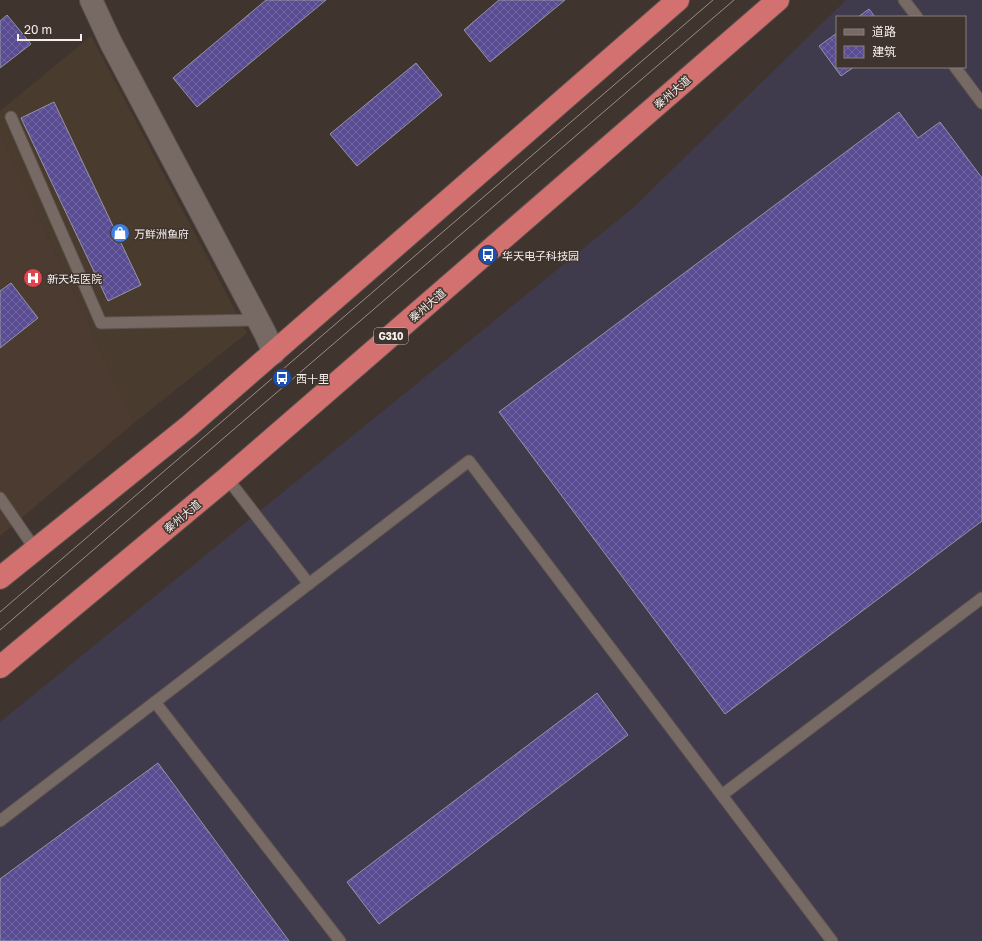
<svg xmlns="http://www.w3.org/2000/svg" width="982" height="941" viewBox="0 0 982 941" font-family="'Golos Text','Noto Sans SC',sans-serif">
	<defs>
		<pattern id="building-cross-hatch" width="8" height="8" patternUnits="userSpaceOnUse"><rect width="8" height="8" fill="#5a4c93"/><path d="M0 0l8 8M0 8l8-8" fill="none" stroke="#7266a2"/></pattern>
	</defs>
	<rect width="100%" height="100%" fill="#3f342e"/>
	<polygon fill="#493b2e" points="91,36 247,333 134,423 0,133 0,111"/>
	<path fill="#403b4c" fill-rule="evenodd" d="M846 0H982V941H0V722L633 208ZM837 17H965V67H837Z"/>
	<polygon fill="#4c3b31" points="0,133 134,423 0,536"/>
	<g fill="url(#building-cross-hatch)" stroke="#9695a2">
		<polygon points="266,0 326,0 197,107 173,78"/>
		<polygon points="499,0 565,0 490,62 464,30"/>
		<polygon points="869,9 875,17 858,17"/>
		<polygon points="7,15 31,44 0,68 0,21"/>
		<polygon points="837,33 837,67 854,67 841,76 819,46"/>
		<polygon points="416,63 442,95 357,166 330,134"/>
		<polygon points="54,102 141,285 108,301 21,118"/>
		<polygon points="899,112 918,138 940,122 982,178 982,521 725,714 499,412"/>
		<polygon points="11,283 38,318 0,348 0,291"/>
		<polygon points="597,693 628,735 379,924 347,882"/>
		<polygon points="158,763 289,941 0,941 0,879"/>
	</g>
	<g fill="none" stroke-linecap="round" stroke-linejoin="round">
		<defs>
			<g id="lane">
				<polyline points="904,0 917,17"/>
				<polyline points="955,67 982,103"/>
				<polyline points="11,117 101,323 258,320"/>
				<polyline points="227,478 309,584"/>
				<polyline points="0,498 35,549"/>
				<polyline points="155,702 340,941"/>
				<polyline points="722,795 982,598"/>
				<polyline points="0,821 469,461 832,941"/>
			</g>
			<polyline id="street" points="91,0 111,43 265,333 274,353"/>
			<g id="highway">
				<polyline points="0,578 189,426 678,0"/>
				<polyline points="0,667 227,478 778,0"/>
			</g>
		</defs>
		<use href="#lane" stroke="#5c524d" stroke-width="13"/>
		<use href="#street" stroke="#5c524d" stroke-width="24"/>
		<use href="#highway" stroke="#5c524d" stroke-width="24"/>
		<use href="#lane" stroke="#776a64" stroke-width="11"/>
		<use href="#street" stroke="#776a64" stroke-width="22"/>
		<use href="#highway" stroke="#d2716f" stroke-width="22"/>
		<g stroke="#988e89" stroke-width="1">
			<polyline points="0,612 713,0"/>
			<polyline points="0,630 734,0"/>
		</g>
	</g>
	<defs>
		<symbol id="shop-disc" viewBox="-11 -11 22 22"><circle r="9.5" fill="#3f7fe0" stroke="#3f342e"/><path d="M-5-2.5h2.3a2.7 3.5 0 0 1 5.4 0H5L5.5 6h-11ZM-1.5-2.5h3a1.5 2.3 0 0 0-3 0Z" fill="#fff"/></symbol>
		<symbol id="bus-disc" viewBox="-11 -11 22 22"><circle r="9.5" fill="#1a4fb4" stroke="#3f342e"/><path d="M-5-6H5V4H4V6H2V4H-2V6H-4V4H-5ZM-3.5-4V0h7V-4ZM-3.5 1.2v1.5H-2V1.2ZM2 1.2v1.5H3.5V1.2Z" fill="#fff"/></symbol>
		<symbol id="hospital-disc" viewBox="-11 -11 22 22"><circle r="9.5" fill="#e0444e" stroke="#3f342e"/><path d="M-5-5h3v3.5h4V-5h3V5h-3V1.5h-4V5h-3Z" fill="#fff"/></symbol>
	</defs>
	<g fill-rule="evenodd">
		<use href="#shop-disc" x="109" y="222" width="22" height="22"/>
		<use href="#bus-disc" x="477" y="244" width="22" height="22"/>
		<use href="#hospital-disc" x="22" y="267" width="22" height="22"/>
		<use href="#bus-disc" x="271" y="367" width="22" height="22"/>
	</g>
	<g text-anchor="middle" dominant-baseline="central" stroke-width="3" stroke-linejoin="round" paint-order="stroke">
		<rect fill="#3f342e" stroke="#c0b7b2" stroke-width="1" x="374" y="328" width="34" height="16" rx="3"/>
		<g font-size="10" font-weight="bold" fill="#f7efeb">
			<text x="391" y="336">G310</text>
		</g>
		<g font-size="11" fill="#f7efeb" stroke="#3f342e">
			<text transform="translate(672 92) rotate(-41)">秦州大道</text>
			<text transform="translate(427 305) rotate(-41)">秦州大道</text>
			<text transform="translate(182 516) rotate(-40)">秦州大道</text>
		</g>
		<g font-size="11" fill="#f7efeb" stroke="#3f342e" text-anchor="start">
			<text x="134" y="233">万鲜洲鱼府</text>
			<text x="502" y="255">华天电子科技园</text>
			<text x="47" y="278">新天坛医院</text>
			<text x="296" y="378">西十里</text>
		</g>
	</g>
	<rect x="836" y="16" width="130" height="52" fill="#3f342e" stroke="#897f7a"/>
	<rect x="844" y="29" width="20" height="6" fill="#776a64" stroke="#897f7a"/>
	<text x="872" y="36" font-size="12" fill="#f7efeb">道路</text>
	<rect x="844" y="46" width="20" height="12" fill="url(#building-cross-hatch)" stroke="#897f7a"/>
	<text x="872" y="56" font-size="12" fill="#f7efeb">建筑</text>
	<path d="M18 34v6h63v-6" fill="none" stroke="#f7efeb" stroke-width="2"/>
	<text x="24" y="34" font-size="12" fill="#f7efeb" stroke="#3f342e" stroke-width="3" paint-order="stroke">20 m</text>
</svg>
